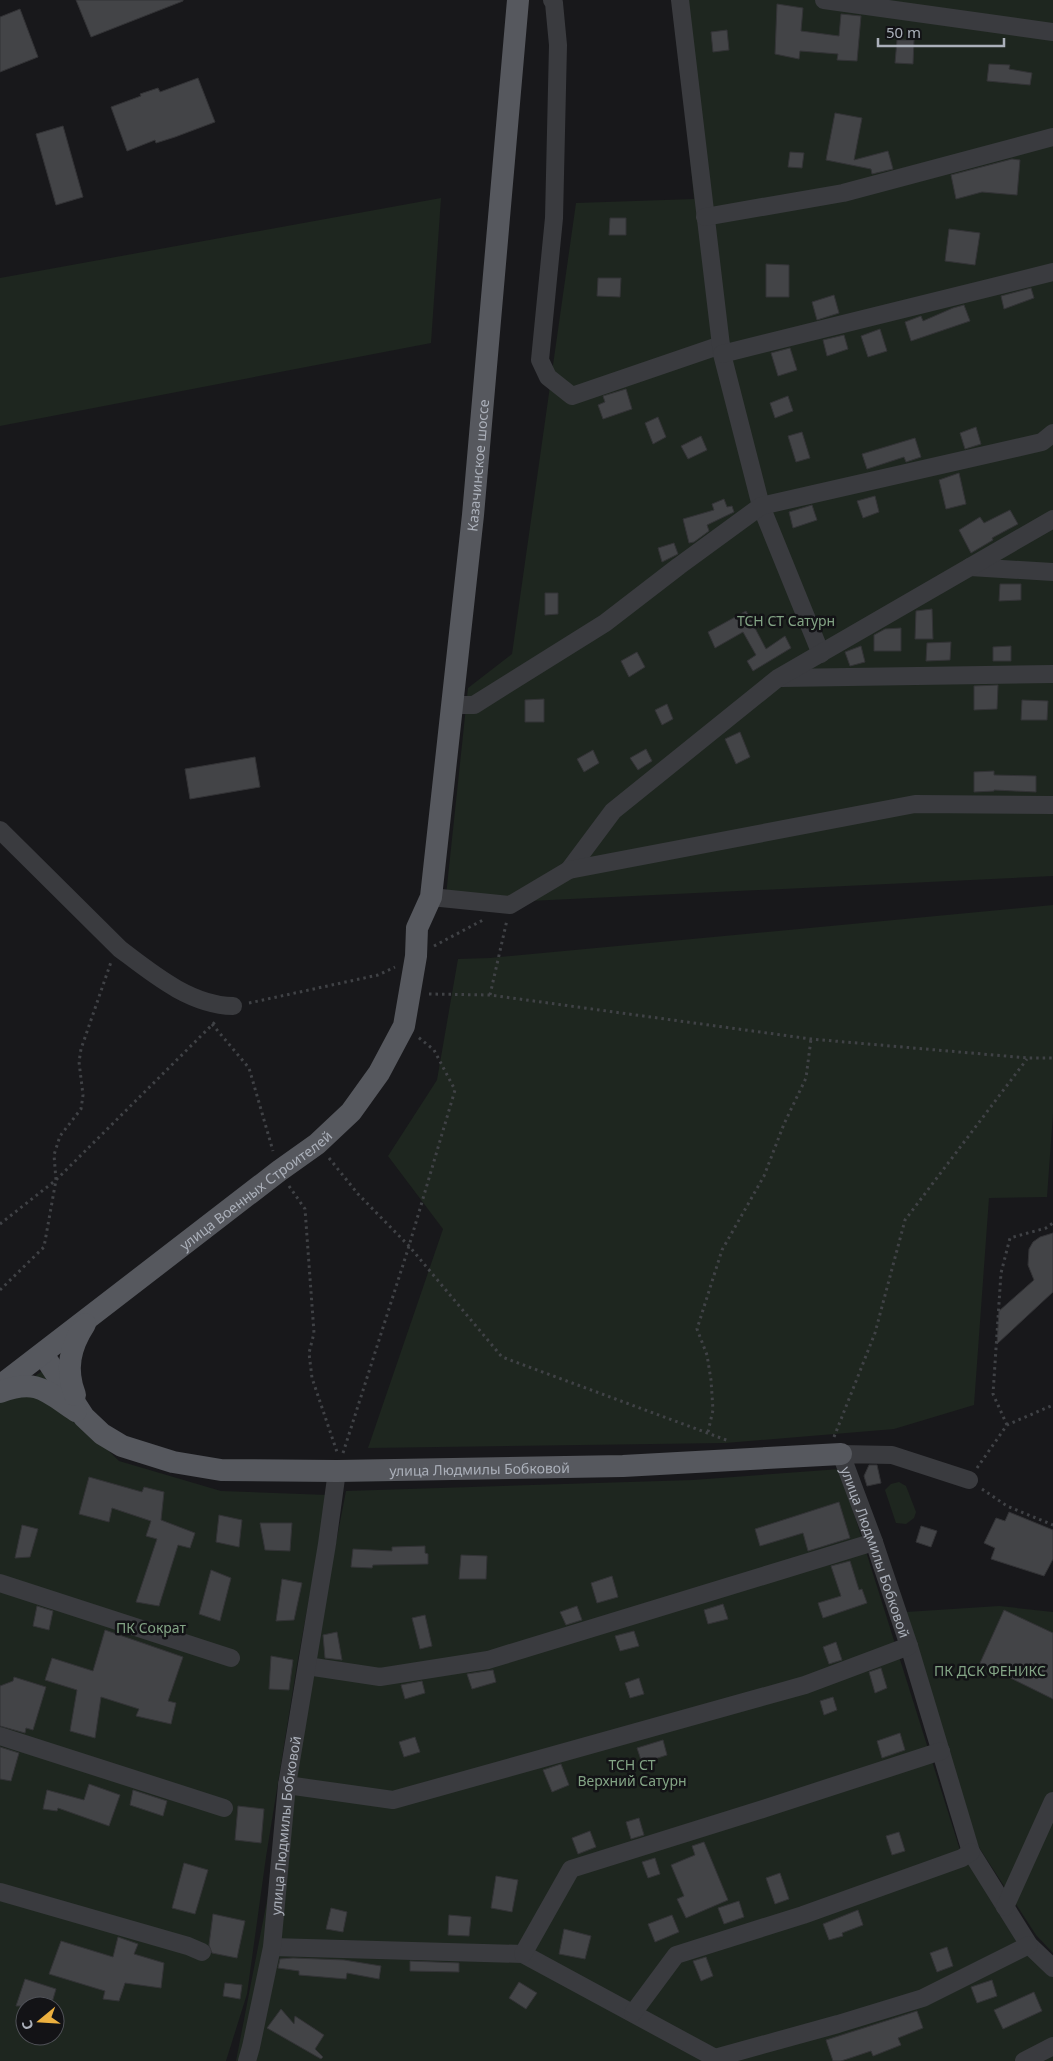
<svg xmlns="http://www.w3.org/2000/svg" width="1053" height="2061" viewBox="0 0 1053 2061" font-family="'Noto Sans',sans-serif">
	<rect width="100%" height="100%" fill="#18181b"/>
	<g fill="#1e261f" fill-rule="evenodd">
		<polygon points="675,0 1053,0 1053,876 445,905 468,688 512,654 576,203 694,199"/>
		<polygon points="441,198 431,343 0,426 0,278"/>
		<polygon points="1053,905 1053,1114 1047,1197 989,1198 974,1405 894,1429 725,1443 368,1448 443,1229 388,1156 437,1080 458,959 490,958"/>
		<path d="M42 1371 67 1410 119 1461 221 1491 328 1495 297 1665 266 1857 247 1994 226 2061H0V1402ZM25 2006H55V2036H25Z"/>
		<polygon points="840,1469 960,1850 1053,1968 1053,2061 236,2061 346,1491 693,1480"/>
		<polygon points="899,1482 906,1486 916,1512 914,1518 906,1524 896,1523 885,1490 891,1484"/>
		<polygon points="999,1606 1053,1612 1053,1953 1036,1935 978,1846 906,1612"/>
	</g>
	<g fill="#434447" stroke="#333336">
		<polygon points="76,0 183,0 183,1 91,37"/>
		<polygon points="777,4 803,8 801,31 839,36 841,14 861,16 857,61 837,60 838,54 800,51 799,59 775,54"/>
		<polygon points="20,9 38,57 0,72 0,17"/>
		<polygon points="727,30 729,50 713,52 711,32"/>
		<polygon points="897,40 914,40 913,64 895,63"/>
		<polygon points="989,64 1010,65 1009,69 1032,73 1030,85 987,81"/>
		<polygon points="198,78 215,122 175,137 156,143 155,140 127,151 111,107 141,96 140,94 158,88 160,92"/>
		<polygon points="835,113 862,118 854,160 888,151 893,169 872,174 871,169 826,160"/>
		<polygon points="63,126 83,197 56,205 36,134"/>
		<polygon points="790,152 804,153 802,168 788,167"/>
		<polygon points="1012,159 1020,160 1017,195 982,192 956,199 951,175"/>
		<polygon points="610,218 626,218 626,235 609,235"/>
		<polygon points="949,229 980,233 975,265 945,261"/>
		<polygon points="766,264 789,265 789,297 766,297"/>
		<polygon points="598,278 621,278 620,297 597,296"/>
		<polygon points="1031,288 1034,298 1004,309 1001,296"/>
		<polygon points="834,295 839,313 817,320 812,302"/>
		<polygon points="964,305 970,321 911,341 905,322 921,316 923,321 953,308"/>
		<polygon points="880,329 887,351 868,357 861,336"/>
		<polygon points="844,335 848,349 827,356 823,340"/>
		<polygon points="790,348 797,370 778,376 771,353"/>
		<polygon points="626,389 632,409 603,419 598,405 605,402 603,396"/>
		<polygon points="788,396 793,411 775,418 770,403"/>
		<polygon points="658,417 666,437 653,444 645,423"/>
		<polygon points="976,427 981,444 965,449 960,433"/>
		<polygon points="802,432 810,458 796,462 788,436"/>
		<polygon points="701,436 707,450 688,459 681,446"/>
		<polygon points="915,438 921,457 906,462 904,457 867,469 862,454"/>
		<polygon points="959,473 966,504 946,509 939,480"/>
		<polygon points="875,496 879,512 863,518 857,501"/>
		<polygon points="724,499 727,507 732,506 734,512 707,525 709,531 694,542 689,543 683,519 714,510 712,504"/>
		<polygon points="812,505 817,520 793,528 789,512"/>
		<polygon points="1010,510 1018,524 992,538 993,540 971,553 959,530 980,517 984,523"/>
		<polygon points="674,543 678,554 662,562 658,548"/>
		<polygon points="1000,584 1021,584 1021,600 999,601"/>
		<polygon points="545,593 558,593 558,614 545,615"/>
		<polygon points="932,609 933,639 915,639 916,611"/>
		<polygon points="746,611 766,649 785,636 791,648 753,671 747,661 756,655 743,632 715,648 708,632"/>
		<polygon points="901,628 901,651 874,651 874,635 885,629"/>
		<polygon points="951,642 950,660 926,661 927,643"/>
		<polygon points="861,646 865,662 850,666 845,652"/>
		<polygon points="1011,646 1011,661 993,661 993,647"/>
		<polygon points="637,652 645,667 629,677 621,661"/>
		<polygon points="998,685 997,709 974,710 974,686"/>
		<polygon points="544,699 544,722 525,722 525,700"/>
		<polygon points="1022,700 1048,701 1047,720 1021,720"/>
		<polygon points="667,704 673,719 662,725 655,710"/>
		<polygon points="740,732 750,757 736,764 725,739"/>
		<polygon points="646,749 652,761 638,770 630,758"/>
		<polygon points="593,750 599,763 584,772 577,759"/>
		<polygon points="255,757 260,787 190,799 185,769"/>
		<polygon points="994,771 994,775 1036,776 1036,792 994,790 994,791 974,792 974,772"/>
		<polygon points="1053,1233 1053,1292 997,1344 999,1311 1034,1280 1028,1265 1029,1249 1033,1242 1040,1237"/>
		<polygon points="869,1465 877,1465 881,1483 867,1486 864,1476"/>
		<polygon points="89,1477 142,1492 144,1487 164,1492 161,1520 195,1533 190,1548 178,1545 159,1606 136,1602 157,1539 146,1536 151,1521 112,1508 109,1522 79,1514"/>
		<polygon points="839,1502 850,1538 808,1551 803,1533 760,1546 755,1529"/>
		<polygon points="1009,1512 1053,1530 1053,1559 1044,1576 991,1559 995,1548 984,1543 996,1518 1005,1521"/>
		<polygon points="219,1515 242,1520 239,1547 216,1542"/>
		<polygon points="260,1523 292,1523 290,1551 265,1550"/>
		<polygon points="22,1525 38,1529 30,1557 15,1558"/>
		<polygon points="921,1526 937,1531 931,1547 916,1542"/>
		<polygon points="425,1546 425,1553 428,1554 428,1564 373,1565 372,1568 351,1567 353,1549 392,1551 392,1547"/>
		<polygon points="461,1555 487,1556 486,1579 459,1579"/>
		<polygon points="850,1561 859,1590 862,1589 867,1603 823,1618 818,1603 841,1596 831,1566"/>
		<polygon points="211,1570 231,1578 220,1621 199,1614"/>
		<polygon points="612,1576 618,1597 597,1603 591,1583"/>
		<polygon points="282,1579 302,1583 294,1620 276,1621"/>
		<polygon points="723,1604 728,1619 708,1624 704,1610"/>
		<polygon points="37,1606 53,1611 49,1630 33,1626"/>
		<polygon points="577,1606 582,1620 566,1625 560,1612"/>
		<polygon points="1004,1610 1053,1633 1053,1699 980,1663"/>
		<polygon points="425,1615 432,1646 420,1649 412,1618"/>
		<polygon points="105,1630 183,1657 168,1701 176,1703 171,1724 136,1716 139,1709 101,1697 95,1738 70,1731 77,1690 45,1680 52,1658 93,1671"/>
		<polygon points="634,1631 639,1646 620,1651 615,1636"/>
		<polygon points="337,1632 342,1660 325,1658 323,1635"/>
		<polygon points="836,1642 842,1660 829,1664 823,1647"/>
		<polygon points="271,1656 293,1660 289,1690 269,1689"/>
		<polygon points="881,1668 887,1688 875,1693 869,1672"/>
		<polygon points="493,1670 496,1682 472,1689 467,1674"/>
		<polygon points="14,1677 46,1687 33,1730 26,1728 25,1733 0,1726 0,1686 13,1681"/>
		<polygon points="639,1678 644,1694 630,1698 625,1683"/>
		<polygon points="422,1681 425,1693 405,1699 401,1685"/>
		<polygon points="833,1697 837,1710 824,1715 820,1701"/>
		<polygon points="900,1733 905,1750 882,1758 877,1741"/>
		<polygon points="415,1737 420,1752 404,1757 399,1742"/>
		<polygon points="663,1740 667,1755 642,1763 637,1748"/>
		<polygon points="0,1747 19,1753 11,1781 0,1779"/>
		<polygon points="561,1764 569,1785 552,1792 543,1770"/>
		<polygon points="89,1784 120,1795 109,1826 58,1808 57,1811 43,1809 47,1790 84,1800"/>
		<polygon points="133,1790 167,1801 163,1816 130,1805"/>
		<polygon points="238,1806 264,1809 261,1843 235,1840"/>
		<polygon points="639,1818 644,1835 631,1839 626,1822"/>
		<polygon points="590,1831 596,1847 578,1854 572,1838"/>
		<polygon points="899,1832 905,1851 892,1855 886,1836"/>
		<polygon points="704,1842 728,1900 686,1918 677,1899 684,1896 671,1865 695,1855 692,1846"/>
		<polygon points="655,1858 660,1874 648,1878 642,1862"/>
		<polygon points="184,1863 208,1870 195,1914 172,1908"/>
		<polygon points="780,1873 789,1899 775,1904 766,1878"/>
		<polygon points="496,1876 518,1880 512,1912 491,1908"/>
		<polygon points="739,1901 744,1917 724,1924 718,1908"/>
		<polygon points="331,1908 347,1912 343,1932 326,1929"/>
		<polygon points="858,1910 863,1925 842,1933 843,1936 829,1940 823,1924"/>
		<polygon points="213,1914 245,1921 237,1958 212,1953 209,1945"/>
		<polygon points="449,1915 471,1917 469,1936 448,1935"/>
		<polygon points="672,1915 679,1932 655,1942 648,1924"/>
		<polygon points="564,1929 591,1936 585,1959 559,1954"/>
		<polygon points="118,1937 138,1944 134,1954 164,1963 161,1988 125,1983 119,2001 103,1999 105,1991 49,1974 61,1941 113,1957"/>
		<polygon points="947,1947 953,1966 937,1972 930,1953"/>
		<polygon points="706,1957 713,1976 701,1981 693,1961"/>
		<polygon points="293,1958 344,1960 381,1966 379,1979 347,1973 346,1979 299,1975 299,1971 278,1968 280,1959"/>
		<polygon points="410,1961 459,1963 459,1972 410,1971"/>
		<polygon points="25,1979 56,1989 51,2006 16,2006"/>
		<polygon points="992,1980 997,1996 977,2003 971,1987"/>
		<polygon points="519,1982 537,1993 526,2009 509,1998"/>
		<polygon points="225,1983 242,1985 240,1999 223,1996"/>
		<polygon points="1034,1992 1042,2011 1003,2029 994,2010"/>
		<polygon points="281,2009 294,2024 295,2016 324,2035 315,2049 323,2057 321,2059 267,2028"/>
		<polygon points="917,2011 923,2028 898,2038 901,2045 873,2056 871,2051 841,2061 833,2061 826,2040"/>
	</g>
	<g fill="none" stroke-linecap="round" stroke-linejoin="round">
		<g stroke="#404246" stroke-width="3" stroke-dasharray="2.5 4" stroke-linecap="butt">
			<polyline points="434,946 483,920"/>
			<polyline points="429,994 490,995 811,1039 1028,1058 1053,1058"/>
			<polyline points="490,995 507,920"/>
			<polyline points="249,1003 378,975 395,967"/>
			<polyline points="212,1024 249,1068 273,1151"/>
			<polyline points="329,1158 358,1194 409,1246 502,1357 729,1441"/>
			<polyline points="289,1186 305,1209 314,1333 309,1353 312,1378 337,1452"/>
			<polyline points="0,1224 56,1180 216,1021"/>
			<polyline points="0,1290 44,1247 56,1180 54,1155 60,1136 81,1109 83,1095 79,1062 81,1049 111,962"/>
			<polyline points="1007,1425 993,1394 1001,1273 1010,1238 1046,1228 1053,1223"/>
			<polyline points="708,1432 713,1410 711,1380 707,1355 697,1329 722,1250 764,1176 784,1124 806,1078 811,1039"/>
			<polyline points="834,1437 875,1333 905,1220 1027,1059"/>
			<polyline points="343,1453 409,1246 455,1090 434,1050 418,1037"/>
			<polyline points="977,1468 1007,1425 1053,1405"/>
			<polyline points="982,1489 1007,1506 1053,1525"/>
		</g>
		<g stroke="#3a3b3f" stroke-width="18">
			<polyline points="552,0 554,3 558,45 554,218 540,360 548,377 572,396 721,345"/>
			<polyline points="680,0 722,354 761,506 821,654"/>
			<polyline points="824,0 1053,32"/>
			<polyline points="705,217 843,193 1053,137"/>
			<polyline points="722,354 1053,272"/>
			<polyline points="970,567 1053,572"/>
			<polyline points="781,678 1053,674"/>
			<polyline points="452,705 474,705 605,623 679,566 761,506 1042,442 1053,433"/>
			<path d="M0 830 120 949C153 974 190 1005 233 1006"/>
			<polyline points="569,870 613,811 778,678 1053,519"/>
			<polyline points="431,897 510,905 569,870 915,804 1053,805"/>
			<path id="s1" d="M969 1480 892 1455 841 1454 874 1542 909 1646 971 1852 1029 1945 1053 1968"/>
			<polyline points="0,1583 231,1658"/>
			<polyline points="307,1666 380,1677 488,1660 874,1542"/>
			<polyline points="0,1736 224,1808"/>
			<polyline points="287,1785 393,1800 805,1685 909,1646"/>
			<polyline points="0,1892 188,1946 202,1952"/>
			<polyline points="1005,1907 1053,1801"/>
			<polyline points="272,1947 523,1954 715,2058 838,2024 923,1998 1029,1945"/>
			<polyline points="523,1954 571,1869 766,1808 941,1751"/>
			<polyline points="633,2013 676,1955 803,1915 962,1858 971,1852"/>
			<path id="s2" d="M247 2061 251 2047 272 1947 287 1785 327 1544 337 1471"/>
			<polyline points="1024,2061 1053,2046"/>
		</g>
		<g stroke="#56585e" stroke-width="22">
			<path id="s3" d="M43 1354 84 1417 102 1434 122 1446 173 1462 221 1470 337 1471 623 1466 841 1454"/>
			<path id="s4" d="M0 1386 279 1171 317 1144 351 1112 379 1073 404 1026 416 956 417 928 431 897 473 515 518 0"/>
			<path d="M0 1392C37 1378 46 1391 76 1411"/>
			<path d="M75 1395C65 1369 70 1347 85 1324"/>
		</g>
	</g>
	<g text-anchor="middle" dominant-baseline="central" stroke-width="5" stroke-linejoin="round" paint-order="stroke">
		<g font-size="14" fill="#abb0ba" stroke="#131316">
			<text stroke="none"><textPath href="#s4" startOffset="1114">Казачинское шоссе</textPath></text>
			<text stroke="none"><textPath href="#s4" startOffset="322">улица Военных Строителей</textPath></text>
			<text stroke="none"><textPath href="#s3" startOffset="484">улица Людмилы Бобковой</textPath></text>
			<text stroke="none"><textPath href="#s1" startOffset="236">улица Людмилы Бобковой</textPath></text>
			<text stroke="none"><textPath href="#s2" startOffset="239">улица Людмилы Бобковой</textPath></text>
		</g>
		<g font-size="14" fill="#83a485" stroke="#131316">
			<text x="786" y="620">ТСН СТ Сатурн</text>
			<text x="151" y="1627">ПК Сократ</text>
			<text x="990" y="1670">ПК ДСК ФЕНИКС</text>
			<text x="632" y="1764">ТСН СТ<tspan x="632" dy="16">Верхний Сатурн</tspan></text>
		</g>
	</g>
	<g transform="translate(40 2021) rotate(252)"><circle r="24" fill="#131316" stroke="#505258"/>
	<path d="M0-4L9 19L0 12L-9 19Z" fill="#ecb03f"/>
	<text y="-8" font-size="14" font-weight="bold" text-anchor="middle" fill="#abb0ba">С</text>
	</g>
	<path d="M878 38v8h126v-8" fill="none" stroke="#abb0ba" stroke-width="2.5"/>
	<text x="886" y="38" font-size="15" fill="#abb0ba" stroke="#131316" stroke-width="4" paint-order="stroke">50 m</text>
</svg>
